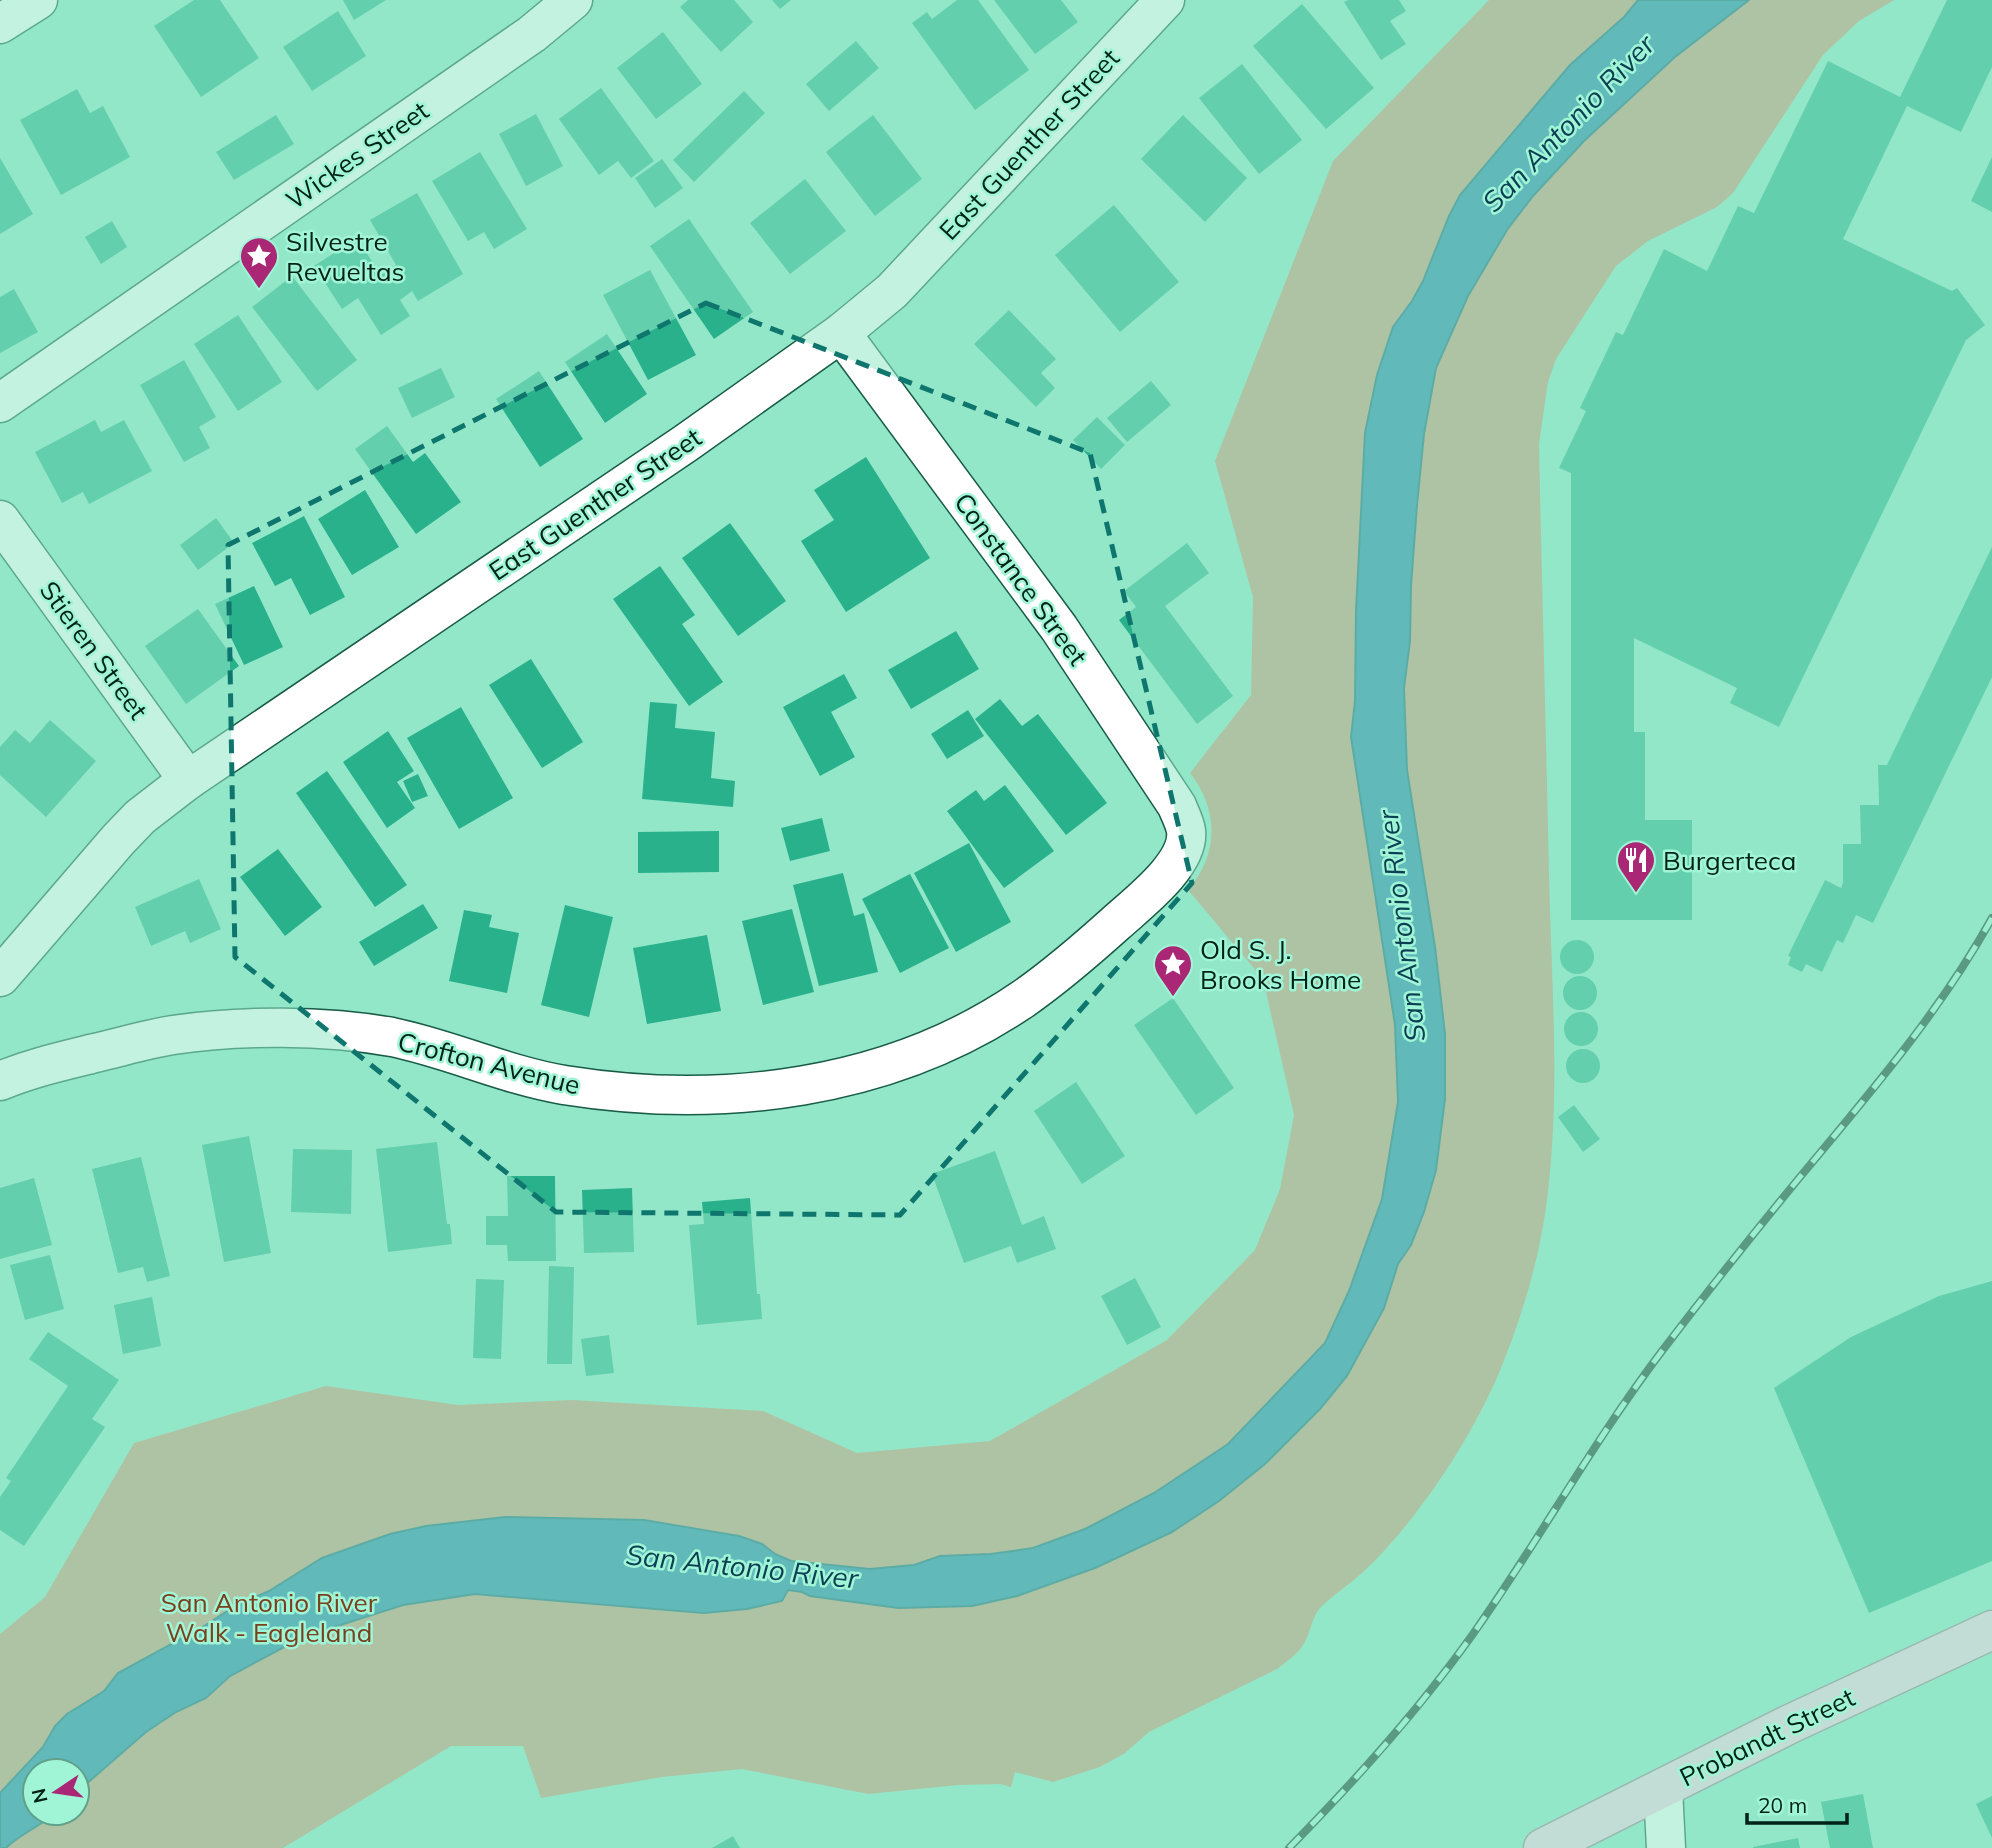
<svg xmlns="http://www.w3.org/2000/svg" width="1992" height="1848" viewBox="0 0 1992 1848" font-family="Mulish,sans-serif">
	<rect width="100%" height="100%" fill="#93e7c9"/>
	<path fill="#cf9678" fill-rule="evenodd" d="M1489 0H1894L1859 21 1823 55 1733 193 1717 207 1648 241 1616 266 1556 359 1548 382 1539 444C1542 587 1546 730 1549 873 1551 974 1560 1081 1549 1182 1543 1248 1524 1312 1499 1373 1470 1441 1416 1523 1362 1573 1349 1585 1334 1594 1321 1607 1312 1616 1311 1631 1305 1642 1298 1654 1288 1661 1277 1669L1149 1732 1125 1753 1100 1767 1053 1782 1015 1772 1011 1787 1000 1784 958 1785 868 1794 742 1769 662 1777 541 1798 523 1746H451L283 1848H0V1634L45 1597 134 1443 326 1386 458 1405 572 1400 763 1411 857 1453 990 1441 1167 1340 1255 1250 1280 1189 1294 1115 1263 979 1188 890C1219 854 1219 810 1190 773L1251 695 1253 597 1215 461 1333 161ZM35 1771H77V1813H35Z"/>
	<path fill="#2582a7" stroke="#1a657c" stroke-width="2" d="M1638 0H1749L1675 57 1584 141 1533 196 1507 230 1468 296 1436 368 1424 434 1417 505 1411 586 1410 641 1404 688 1407 770 1435 947 1445 1034V1099L1436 1170 1424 1212 1411 1245 1398 1264 1384 1308 1347 1376 1320 1409 1265 1464 1219 1501 1172 1532 1095 1568 1017 1596 972 1606 898 1608 810 1596 802 1592 788 1590 782 1601 747 1609 704 1613 475 1594 403 1605 303 1637 230 1676 206 1698 176 1712 146 1732 77 1792V1771H35V1813H56C39 1827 21 1833 6 1848H0V1793L43 1747 55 1726 67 1714 104 1691 118 1673 201 1628 237 1605 269 1591 322 1558 390 1534 426 1526 505 1517 644 1520 739 1536 762 1544 775 1554 791 1561 870 1569 914 1565 940 1556 991 1554 1033 1548 1085 1529 1154 1493 1228 1444 1325 1343 1349 1291 1382 1199 1398 1102 1395 1025 1351 737 1355 701 1356 611 1365 433 1377 375 1393 327 1412 301 1423 281 1449 216 1460 195 1570 65 1624 17Z"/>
	<g fill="#29b18c">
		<polygon points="194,0 220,0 259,58 201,97 154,26"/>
		<polygon points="343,0 386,0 354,20"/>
		<polygon points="688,0 734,0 753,22 721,52 680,7"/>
		<polygon points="772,0 791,0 780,9"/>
		<polygon points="957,0 978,0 1029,70 975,110 912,23 927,12 932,19"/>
		<polygon points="994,0 1061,0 1078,22 1035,54"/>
		<polygon points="1348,0 1399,0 1406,11 1390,21 1406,44 1381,60 1344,2"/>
		<polygon points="1947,0 1992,0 1992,67 1961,132 1907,106 1843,239 1952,291 1957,288 1985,325 1966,340 1779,727 1730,703 1737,688 1634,638 1634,732 1645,732 1645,820 1692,820 1692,920 1571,920 1571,473 1559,468 1586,411 1580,408 1616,332 1623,335 1664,249 1707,271 1738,206 1754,213 1828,61 1900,97"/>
		<polygon points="1302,4 1374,88 1326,129 1253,46"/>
		<polygon points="338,11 366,56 312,91 283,47"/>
		<polygon points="663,32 702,84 656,119 617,68"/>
		<polygon points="856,41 879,68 829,111 806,84"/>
		<polygon points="1242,64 1302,140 1259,174 1199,98"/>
		<polygon points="601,88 654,161 631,178 618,161 599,175 559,119"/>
		<polygon points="77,89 90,113 103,106 130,157 61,195 20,120"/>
		<polygon points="744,91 765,113 694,182 673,160"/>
		<polygon points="536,114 563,166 526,186 499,134"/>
		<polygon points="276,115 294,144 234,180 216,152"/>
		<polygon points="873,115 922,179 875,216 826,152"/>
		<polygon points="1183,115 1247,178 1205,222 1141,159"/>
		<polygon points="480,152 527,229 494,249 484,232 468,241 432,181"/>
		<polygon points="1992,157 1992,212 1971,201"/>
		<polygon points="0,158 33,214 0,234"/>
		<polygon points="662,159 683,188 655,208 635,178"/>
		<polygon points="805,179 846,231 790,274 750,223"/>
		<polygon points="417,193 463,274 418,301 412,291 400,300 410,316 381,335 358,298 342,309 314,266 357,238 381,275 396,265 370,220"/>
		<polygon points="1114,205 1179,282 1120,332 1055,255"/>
		<polygon points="689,219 753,312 714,339 650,246"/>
		<polygon points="112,221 127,247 101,264 85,237"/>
		<polygon points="650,270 696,355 648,380 603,295"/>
		<polygon points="292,276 357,360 317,391 252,307"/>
		<polygon points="14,289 38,332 0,353 0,297"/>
		<polygon points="1009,310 1056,359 1041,373 1055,388 1036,407 974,344"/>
		<polygon points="238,315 282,382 238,411 194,344"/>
		<polygon points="607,334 647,394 605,423 565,362"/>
		<polygon points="184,360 216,417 199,427 210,448 184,462 140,385"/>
		<polygon points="441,368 455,397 412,418 398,388"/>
		<polygon points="539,371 583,439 540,467 496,399"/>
		<polygon points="1151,381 1171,405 1127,442 1107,418"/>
		<polygon points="1097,417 1125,445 1101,469 1073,440"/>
		<polygon points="95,420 101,432 124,420 152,471 89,504 83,492 62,503 35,452"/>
		<polygon points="387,426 413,462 425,453 461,502 416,534 355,449"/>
		<polygon points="866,457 930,558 846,612 801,541 834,520 814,490"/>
		<polygon points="365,490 399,547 352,575 318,519"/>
		<polygon points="304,516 345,597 310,615 291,578 275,586 252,543"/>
		<polygon points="216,518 234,543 198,570 180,545"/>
		<polygon points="730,523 786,601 738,636 682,558"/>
		<polygon points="1187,543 1209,573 1165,606 1233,696 1197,724 1119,620 1136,607 1124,591"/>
		<polygon points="1992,547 1992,677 1873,923 1856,915 1843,943 1837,940 1822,972 1806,964 1802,972 1788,965 1791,957 1788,956 1825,880 1841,888 1843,883 1843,844 1861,844 1860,805 1879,805 1878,765 1887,765"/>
		<polygon points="660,566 695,615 682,624 723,682 689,706 613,599"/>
		<polygon points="254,586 283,647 244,665 215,604"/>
		<polygon points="198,609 239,666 186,704 145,646"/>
		<polygon points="956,631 979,669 911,709 888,670"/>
		<polygon points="531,659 583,742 542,768 489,685"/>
		<polygon points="844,674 857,698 831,712 855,757 820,776 783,707"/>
		<polygon points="1000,699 1022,726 1038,714 1107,803 1066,835 975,719"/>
		<polygon points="650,702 677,704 675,728 715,732 711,778 735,781 733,807 642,799"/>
		<polygon points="461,707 513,798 459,829 407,738"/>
		<polygon points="968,710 984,736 947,759 931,734"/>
		<polygon points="50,720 96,761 46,817 0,775 0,747 15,730 30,743"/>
		<polygon points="388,731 414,771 397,782 415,808 387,828 343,762"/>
		<polygon points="327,771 407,885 375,907 296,793"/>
		<polygon points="418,774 428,796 412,802 403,781"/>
		<polygon points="1005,785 1054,851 1004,888 947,811 976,790 984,801"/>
		<polygon points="822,818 830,851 790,861 781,828"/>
		<polygon points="719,831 719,872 638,873 638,832"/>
		<polygon points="969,843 1011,922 956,952 914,873"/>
		<polygon points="278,849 322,907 285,936 240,877"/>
		<polygon points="843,873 854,916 864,913 878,972 819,986 793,885"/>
		<polygon points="910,874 949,948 900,973 862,899"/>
		<polygon points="199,879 221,929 190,943 185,931 151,946 135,907"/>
		<polygon points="423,904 438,928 374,966 359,942"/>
		<polygon points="565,905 613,917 589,1017 541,1005"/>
		<polygon points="792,909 814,992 763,1005 742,921"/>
		<polygon points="464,910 492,915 489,927 519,933 507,993 449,981"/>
		<polygon points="707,935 721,1011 647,1024 633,948"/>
		<circle cx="1577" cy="957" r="17"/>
		<circle cx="1580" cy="993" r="17"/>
		<polygon points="1173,998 1234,1088 1196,1115 1134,1025"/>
		<circle cx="1581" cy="1029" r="17"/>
		<circle cx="1583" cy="1066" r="17"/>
		<polygon points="1076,1082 1125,1156 1082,1184 1034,1111"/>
		<polygon points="1574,1105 1600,1139 1583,1152 1558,1117"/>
		<polygon points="249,1136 271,1253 224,1262 202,1145"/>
		<polygon points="437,1142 447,1224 450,1224 452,1244 388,1252 376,1149"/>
		<polygon points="293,1149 352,1150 351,1214 291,1212"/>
		<polygon points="995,1151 1022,1225 1044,1216 1056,1249 1017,1263 1011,1246 964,1263 932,1174"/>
		<polygon points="141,1157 170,1276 147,1282 143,1267 118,1273 92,1169"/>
		<polygon points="507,1176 555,1176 556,1261 508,1261 507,1245 486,1245 486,1216 508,1216"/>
		<polygon points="34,1178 52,1245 0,1259 0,1188"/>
		<polygon points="632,1188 634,1252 584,1253 582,1190"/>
		<polygon points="750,1198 757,1294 760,1294 762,1319 697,1325 689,1225 704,1224 702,1202"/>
		<polygon points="50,1255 64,1309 25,1320 10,1265"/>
		<polygon points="549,1266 574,1267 572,1364 547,1364"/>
		<polygon points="1135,1278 1161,1327 1127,1345 1101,1296"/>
		<polygon points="476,1279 504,1280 501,1359 473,1358"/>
		<polygon points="1992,1281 1992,1561 1869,1613 1774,1388 1851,1337 1939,1296"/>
		<polygon points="152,1297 161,1346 123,1354 114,1305"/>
		<polygon points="48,1332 119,1380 92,1419 105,1427 24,1546 0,1530 0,1497 11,1481 6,1478 68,1386 29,1359"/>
		<polygon points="609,1335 614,1373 586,1376 581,1339"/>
		<polygon points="1863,1794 1873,1848 1830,1848 1821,1802"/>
		<polygon points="1992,1796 1992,1838 1976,1804"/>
		<polygon points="733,1836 740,1848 712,1848"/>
		<polygon points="1798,1838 1800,1848 1753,1848 1753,1847"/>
	</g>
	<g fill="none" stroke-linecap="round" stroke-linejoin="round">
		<defs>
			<g id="minor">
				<polyline points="0,24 38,0"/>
				<polyline points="0,403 532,34 573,0"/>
				<polyline points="0,520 188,780"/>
				<polyline points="0,977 118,840 140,817 188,780 686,443 841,333 892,291 1165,0"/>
				<path d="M0 1081C31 1068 63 1061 95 1053 121 1047 147 1039 173 1035 240 1025 325 1025 392 1037 450 1049 505 1075 564 1085 721 1110 890 1090 1023 999 1056 976 1086 950 1116 923 1138 903 1190 864 1186 831 1185 823 1180 814 1177 806L1059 628 841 333"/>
				<polyline points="1663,1789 1666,1848"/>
			</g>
			<polyline id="major" points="1543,1848 1790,1724 1992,1630"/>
		</defs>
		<use href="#minor" stroke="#185c48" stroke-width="41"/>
		<use href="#major" stroke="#a17f91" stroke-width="41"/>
		<use href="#minor" stroke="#fff" stroke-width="38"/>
		<use href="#major" stroke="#fad0e4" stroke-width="38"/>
		<defs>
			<path id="rail" d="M1289 1848C1355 1781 1418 1711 1473 1634 1538 1542 1593 1442 1662 1351 1707 1292 1753 1234 1800 1177 1869 1094 1940 1012 1992 918"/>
		</defs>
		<use href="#rail" stroke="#143c30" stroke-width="8"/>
		<use href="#rail" stroke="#a0f5d6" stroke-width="5" stroke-dasharray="16" stroke-linecap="butt"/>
	</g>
	<path d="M0 0H1992V1848H0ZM706 303 1090 453 1192 883 900 1215 556 1212 235 957 228 545Z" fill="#93e7c9" fill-opacity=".55" fill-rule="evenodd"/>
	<path fill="none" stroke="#0f766e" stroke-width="5" stroke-dasharray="14 9" stroke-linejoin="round" d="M706 303 1090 453 1192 883 900 1215 556 1212 235 957 228 545Z"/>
	<defs>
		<symbol id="sight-pin" viewBox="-11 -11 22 30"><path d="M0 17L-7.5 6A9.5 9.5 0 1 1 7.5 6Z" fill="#a92774" stroke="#a0f5d6"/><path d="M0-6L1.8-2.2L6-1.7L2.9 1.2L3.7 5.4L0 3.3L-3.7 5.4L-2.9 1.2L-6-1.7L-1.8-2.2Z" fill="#fff"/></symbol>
		<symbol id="restaurant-pin" viewBox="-11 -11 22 30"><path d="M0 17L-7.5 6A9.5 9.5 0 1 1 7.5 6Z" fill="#a92774" stroke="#a0f5d6"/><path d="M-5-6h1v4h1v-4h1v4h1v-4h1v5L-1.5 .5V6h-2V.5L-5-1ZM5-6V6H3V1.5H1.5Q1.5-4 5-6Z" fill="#fff"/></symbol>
	</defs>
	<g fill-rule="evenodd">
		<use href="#sight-pin" x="237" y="234" width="44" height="60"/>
		<use href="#restaurant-pin" x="1614" y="838" width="44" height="60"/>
		<use href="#sight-pin" x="1151" y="942" width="44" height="60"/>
	</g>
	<g text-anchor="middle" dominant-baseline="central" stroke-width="5" stroke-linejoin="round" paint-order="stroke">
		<g font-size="26" fill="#002218" stroke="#a0f5d6">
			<text transform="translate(1029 144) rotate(-47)">East Guenther Street</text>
			<text transform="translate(357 155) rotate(-35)">Wickes Street</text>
			<text transform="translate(595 504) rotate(-34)">East Guenther Street</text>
			<text transform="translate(1021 579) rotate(54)">Constance Street</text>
			<text transform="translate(94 650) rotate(54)">Stieren Street</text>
			<text transform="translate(489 1063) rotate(14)">Crofton Avenue</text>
			<text transform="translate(1767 1737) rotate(-26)">Probandt Street</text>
		</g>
		<g font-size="26" fill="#002218" stroke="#a0f5d6" text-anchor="start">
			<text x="286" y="241">Silvestre<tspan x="286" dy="30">Revueltas</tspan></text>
			<text x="1663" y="860">Burgerteca</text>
			<text x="1200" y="949">Old S. J.<tspan x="1200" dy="30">Brooks Home</tspan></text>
		</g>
		<g font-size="26" fill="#7a401d" stroke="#a0f5d6">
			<text x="269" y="1602">San Antonio River<tspan x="269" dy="30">Walk - Eagleland</tspan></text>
		</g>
		<g font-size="28" font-style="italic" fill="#0b3f53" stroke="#a0f5d6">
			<text transform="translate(1568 123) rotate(-46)">San Antonio River</text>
			<text transform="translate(1401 926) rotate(-97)">San Antonio River</text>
			<text transform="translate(742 1566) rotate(6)">San Antonio River</text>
		</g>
	</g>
	<g transform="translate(56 1792) rotate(257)"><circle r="33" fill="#a0f5d6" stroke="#60a18a" stroke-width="2"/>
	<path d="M0-5L12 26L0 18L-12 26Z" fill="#a92774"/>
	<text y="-10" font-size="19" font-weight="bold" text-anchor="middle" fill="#002218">N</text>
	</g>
	<path d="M1747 1813v10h100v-10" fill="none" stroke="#002218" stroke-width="3.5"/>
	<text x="1758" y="1813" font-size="21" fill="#002218" stroke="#a0f5d6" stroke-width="5" paint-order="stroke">20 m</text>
</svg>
